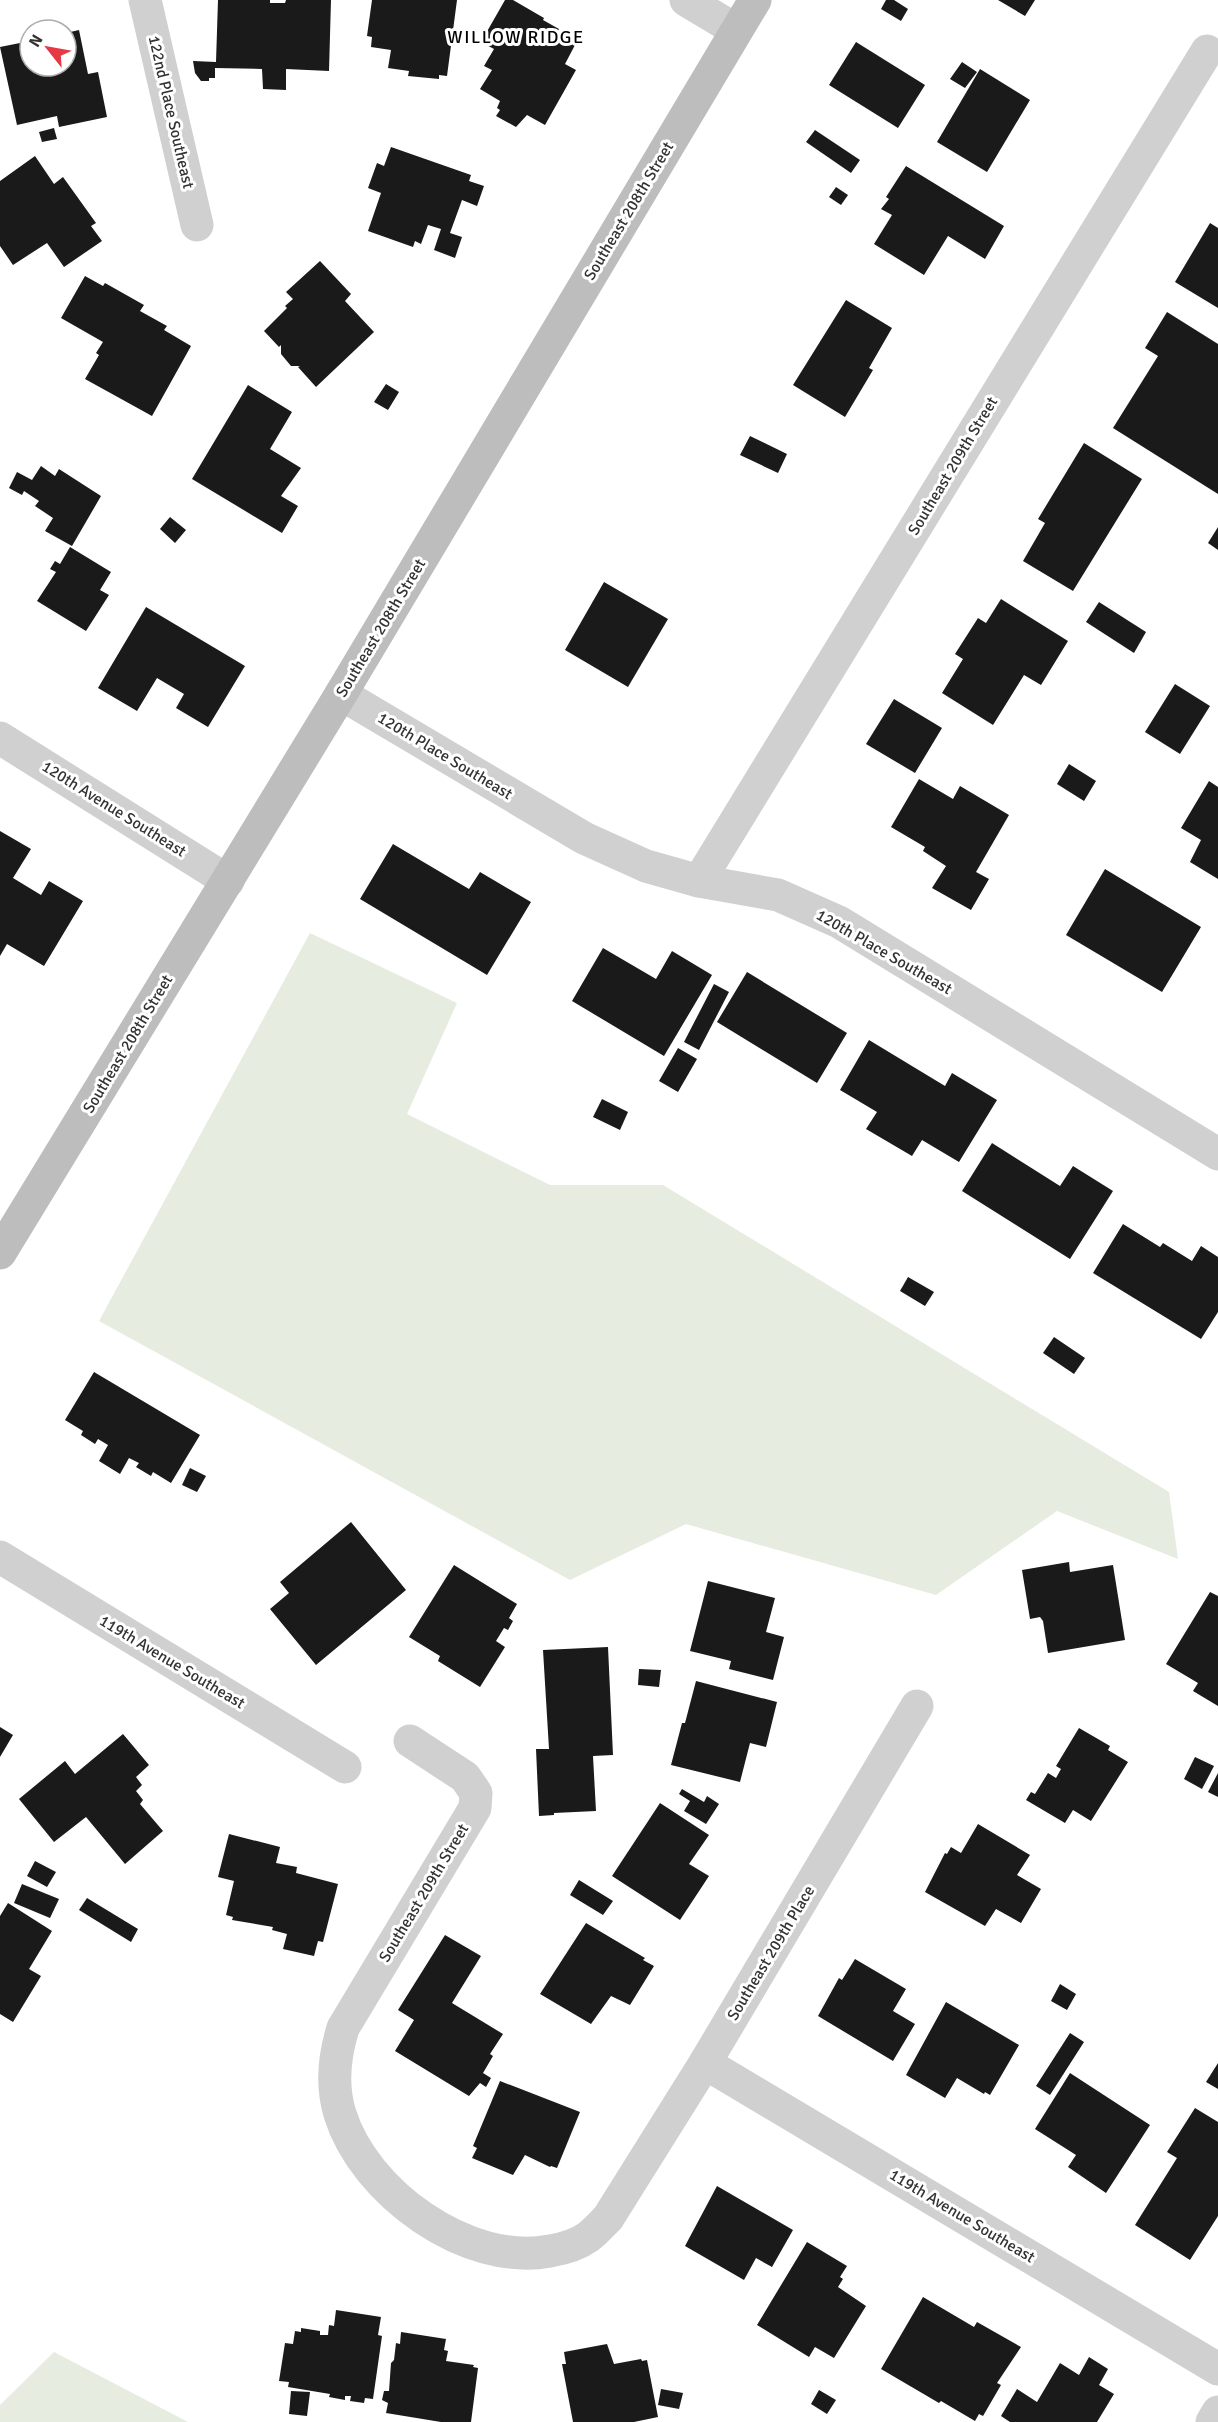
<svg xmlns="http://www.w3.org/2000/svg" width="1218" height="2422" viewBox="0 0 1218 2422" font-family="Signika,sans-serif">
	<rect width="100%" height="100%" fill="#fff"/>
	<g fill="#e6ecdf">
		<polygon points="310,933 457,1003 407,1114 550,1185 663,1185 1169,1492 1178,1559 1057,1511 936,1595 686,1524 570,1580 99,1321"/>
		<polygon points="54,2352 188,2422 0,2422 0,2405"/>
	</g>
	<g fill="#1a1a1a">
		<polygon points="218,0 270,0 270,3 285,3 286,0 331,0 329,71 286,69 286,90 263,89 262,69 215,68 215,78 209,78 209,81 201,81 195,73 193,61 216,62"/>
		<polygon points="372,0 457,0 447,76 439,75 439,79 408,76 409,71 388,68 391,50 371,47 372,37 367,36"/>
		<polygon points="505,0 513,0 544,18 543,20 559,29 556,34 575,45 565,64 576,70 545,125 527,115 516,127 496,116 500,110 497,108 500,101 480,89 492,70 484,66 494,49 481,42"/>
		<polygon points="886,0 894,0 908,9 901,21 881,9"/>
		<polygon points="998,0 1035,0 1025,16"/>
		<polygon points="79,30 88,74 98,72 107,117 59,127 57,116 17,125 0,47 30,41 30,66 66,66 66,33"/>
		<polygon points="856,42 925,85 898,128 829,85"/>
		<polygon points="962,62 977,72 965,88 950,79"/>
		<polygon points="980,69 1030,100 987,172 937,142"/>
		<polygon points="54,128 57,139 42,142 39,132"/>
		<polygon points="815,130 860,160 851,173 806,142"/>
		<polygon points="391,147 471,175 469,181 484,186 477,206 462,200 450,233 462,237 455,258 434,250 441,229 428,225 421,244 415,241 413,247 368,231 381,193 368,188 377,163 384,166"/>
		<polygon points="35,156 54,184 63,177 96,223 91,226 102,241 64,267 47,243 13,265 0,246 0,181"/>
		<polygon points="906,166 1004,226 985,259 948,236 924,275 874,244 892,215 881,209 889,199 886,197"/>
		<polygon points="836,187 848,195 841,205 829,197"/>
		<polygon points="1210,223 1218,228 1218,308 1175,282"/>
		<polygon points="320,261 351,294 345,301 374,332 316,387 298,367 300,366 291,366 281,354 281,345 279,347 264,331 287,308 285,306 293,299 286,292"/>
		<polygon points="85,276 103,286 105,283 144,305 140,311 167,326 164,330 191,346 152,416 85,379 99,355 96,353 103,342 61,318"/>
		<polygon points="846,300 892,328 869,368 873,370 845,417 793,385"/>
		<polygon points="1167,312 1218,344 1218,494 1113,428 1158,356 1145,348"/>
		<polygon points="386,384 399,392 388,410 374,402"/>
		<polygon points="248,385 292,412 270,449 301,468 281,496 298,506 282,533 192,479"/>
		<polygon points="750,436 787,454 778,473 740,455"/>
		<polygon points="1084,443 1142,479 1073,591 1023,561 1045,523 1038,519"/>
		<polygon points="41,466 55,476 59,469 101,496 72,546 45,531 53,518 35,506 39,501 24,491 22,495 9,488 17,472 32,480"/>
		<polygon points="170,517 186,530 175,543 160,529"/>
		<polygon points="1218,527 1218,550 1208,543"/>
		<polygon points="70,547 111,572 100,590 109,595 86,631 37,601 56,572 50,569 55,561 60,564"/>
		<polygon points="604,582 668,619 628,687 565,650"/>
		<polygon points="1001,599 1068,641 1041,685 1024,675 993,725 942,693 963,659 955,654 978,618 986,623"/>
		<polygon points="1099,602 1146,632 1134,653 1086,622"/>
		<polygon points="146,607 245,666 208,727 176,708 184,694 157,678 137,711 98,688"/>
		<polygon points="1175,684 1210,706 1180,754 1145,732"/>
		<polygon points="894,699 942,728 915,773 866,744"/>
		<polygon points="1069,764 1096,781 1084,801 1057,784"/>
		<polygon points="919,779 953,799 960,786 1009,815 976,872 989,879 971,910 932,888 946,866 923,851 925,847 891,827"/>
		<polygon points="1209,781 1218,787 1218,879 1190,862 1201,840 1181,828"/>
		<polygon points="0,831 31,849 13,878 41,895 49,881 83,901 44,966 7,944 0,956"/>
		<polygon points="393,844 469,889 480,872 531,902 487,975 360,899"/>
		<polygon points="1105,869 1201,927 1162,992 1066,935"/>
		<polygon points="603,948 656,979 672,951 712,975 664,1056 572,1001"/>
		<polygon points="747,972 847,1033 817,1083 717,1022"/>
		<polygon points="714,984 729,992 699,1050 684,1042"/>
		<polygon points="869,1040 945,1086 952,1073 997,1100 959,1162 922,1140 912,1156 866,1129 877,1112 840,1090"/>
		<polygon points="678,1048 697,1059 678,1092 659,1081"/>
		<polygon points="602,1099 628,1112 620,1130 593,1117"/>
		<polygon points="992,1143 1060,1186 1073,1166 1113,1191 1070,1259 962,1191"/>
		<polygon points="1123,1224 1160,1247 1163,1243 1192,1261 1201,1246 1218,1257 1218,1312 1201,1339 1093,1273"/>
		<polygon points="908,1277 934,1292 925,1306 900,1291"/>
		<polygon points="1054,1337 1085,1358 1074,1374 1043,1353"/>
		<polygon points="94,1372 200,1435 171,1483 153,1472 151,1476 136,1467 139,1463 129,1458 120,1474 99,1461 108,1445 98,1439 95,1444 81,1435 83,1431 65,1420"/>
		<polygon points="190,1468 206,1476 197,1492 182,1485"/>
		<polygon points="351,1522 406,1590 316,1665 270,1609 289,1593 280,1582"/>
		<polygon points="1069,1562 1070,1572 1113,1565 1125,1640 1048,1653 1043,1621 1040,1617 1030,1619 1022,1570"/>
		<polygon points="454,1565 517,1604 509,1618 513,1621 508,1630 504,1628 496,1641 505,1647 480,1687 438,1661 440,1656 409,1637"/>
		<polygon points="708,1581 775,1598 766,1632 784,1637 773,1680 729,1669 731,1661 690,1651"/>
		<polygon points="1210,1592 1218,1596 1218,1706 1193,1691 1198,1683 1166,1664"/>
		<polygon points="608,1647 613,1755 593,1756 596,1811 554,1813 554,1815 539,1816 536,1749 549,1749 543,1650"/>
		<polygon points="639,1669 661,1670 659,1687 638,1685"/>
		<polygon points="696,1681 777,1702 766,1747 750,1743 740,1782 671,1765 682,1723 685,1723"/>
		<polygon points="0,1727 13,1735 0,1757"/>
		<polygon points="1079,1728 1110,1746 1108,1750 1128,1762 1091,1821 1073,1810 1065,1823 1026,1800 1031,1792 1035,1794 1048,1773 1056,1778 1061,1769 1056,1766"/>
		<polygon points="123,1734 149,1765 136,1777 142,1785 136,1791 143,1800 140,1804 163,1831 125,1864 86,1817 54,1842 19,1799 65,1761 75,1774"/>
		<polygon points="1195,1757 1214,1766 1202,1789 1184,1779"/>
		<polygon points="1218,1773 1218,1797 1208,1792"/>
		<polygon points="682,1789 704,1802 707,1796 719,1804 706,1824 684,1811 690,1801 679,1794"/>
		<polygon points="660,1803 709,1835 689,1864 709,1876 680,1920 612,1876"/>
		<polygon points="978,1824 1030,1855 1017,1875 1041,1889 1021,1923 996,1909 985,1926 925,1892 945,1853 947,1854 951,1847 961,1853"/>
		<polygon points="229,1834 280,1847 276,1863 297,1867 296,1873 338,1884 323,1942 318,1941 314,1956 283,1949 287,1934 272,1930 273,1927 232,1920 233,1917 226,1915 234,1881 218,1877"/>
		<polygon points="35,1861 56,1872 47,1887 27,1876"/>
		<polygon points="579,1880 613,1901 603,1915 570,1895"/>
		<polygon points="22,1884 59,1899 50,1918 14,1903"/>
		<polygon points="87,1898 138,1929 131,1942 79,1910"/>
		<polygon points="8,1903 52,1931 29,1969 41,1976 13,2022 0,2014 0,1916"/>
		<polygon points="586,1923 645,1958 643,1960 654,1966 630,2005 611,1996 591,2024 540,1994"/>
		<polygon points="445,1935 481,1956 452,2003 503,2034 490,2054 493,2056 483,2073 491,2078 486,2087 480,2083 469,2096 395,2051 414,2020 398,2010"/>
		<polygon points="855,1959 906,1989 893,2011 915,2024 893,2061 818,2016 839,1978 842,1980"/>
		<polygon points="1060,1984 1076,1994 1067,2010 1051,2001"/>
		<polygon points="946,2002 1019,2045 990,2095 985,2092 984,2094 957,2078 945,2098 906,2075"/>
		<polygon points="1070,2033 1084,2042 1050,2095 1036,2086"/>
		<polygon points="1218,2063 1218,2089 1206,2082"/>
		<polygon points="1070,2073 1150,2125 1106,2193 1068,2167 1076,2155 1035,2129"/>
		<polygon points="500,2081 580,2112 557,2168 551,2166 550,2167 525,2155 513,2175 472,2158 477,2148 473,2146"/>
		<polygon points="1195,2108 1218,2122 1218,2216 1190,2260 1135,2225 1177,2158 1167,2152"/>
		<polygon points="717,2186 793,2230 772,2267 756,2258 744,2280 685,2246"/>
		<polygon points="807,2242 847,2266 840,2277 843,2279 838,2287 866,2306 834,2358 815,2347 809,2357 757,2325"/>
		<polygon points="923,2297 974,2327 977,2322 1021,2347 997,2383 1001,2385 983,2416 979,2414 975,2421 941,2401 939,2403 881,2369"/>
		<polygon points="336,2310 381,2317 378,2335 382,2336 373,2399 365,2398 364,2403 350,2401 351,2396 345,2396 345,2400 329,2397 330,2394 288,2387 289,2382 279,2381 285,2343 293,2344 295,2331 301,2332 301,2328 320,2331 320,2335 328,2335 329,2325 334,2326"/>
		<polygon points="401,2332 446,2339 444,2350 448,2351 446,2361 474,2365 473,2367 478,2368 471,2422 441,2422 386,2413 388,2403 382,2400 384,2391 389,2391 391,2363 394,2360 396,2343 400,2344"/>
		<polygon points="607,2344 614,2364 641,2359 642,2361 647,2360 658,2417 634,2422 573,2422 562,2364 566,2364 564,2352"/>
		<polygon points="1089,2357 1108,2369 1099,2385 1114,2394 1097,2422 1010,2422 1001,2416 1017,2389 1037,2402 1060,2363 1079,2375"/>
		<polygon points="661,2389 683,2393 679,2409 658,2405"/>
		<polygon points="819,2390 836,2400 827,2414 811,2404"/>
		<polygon points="291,2391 310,2392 307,2416 289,2414"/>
	</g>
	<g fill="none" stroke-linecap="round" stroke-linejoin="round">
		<g stroke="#d0d0d0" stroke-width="33">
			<polyline points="145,0 197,225"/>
			<polyline points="686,0 736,30"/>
			<polyline points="341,694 584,838 646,866 699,881 778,895 839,922 1218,1154"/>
			<polyline points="0,738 228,881"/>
			<polyline points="699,881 1207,51"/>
			<polyline points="0,1557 345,1767"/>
			<path d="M410 1741 465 1777 476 1793 475 1808 343 2028C334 2057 331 2085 340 2114 364 2192 467 2267 550 2251 562 2249 577 2245 588 2237 595 2232 602 2224 608 2218L705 2063 917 1706"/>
			<polyline points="705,2063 1218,2369"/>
			<polyline points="1212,2422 1218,2412"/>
		</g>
		<polyline stroke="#bdbdbd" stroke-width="33" points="0,1253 341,694 755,0"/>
	</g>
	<g text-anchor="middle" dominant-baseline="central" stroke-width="6" stroke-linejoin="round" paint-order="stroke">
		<g font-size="16" fill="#333" stroke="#fff">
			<text transform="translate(171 112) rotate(77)">122nd Place Southeast</text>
			<text transform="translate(629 211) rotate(-59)">Southeast 208th Street</text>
			<text transform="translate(953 466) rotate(-59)">Southeast 209th Street</text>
			<text transform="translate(381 628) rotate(-59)">Southeast 208th Street</text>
			<text transform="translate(445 756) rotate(31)">120th Place Southeast</text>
			<text transform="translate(114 809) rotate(32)">120th Avenue Southeast</text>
			<text transform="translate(884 952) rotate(30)">120th Place Southeast</text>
			<text transform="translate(128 1044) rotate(-59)">Southeast 208th Street</text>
			<text transform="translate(172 1662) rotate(31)">119th Avenue Southeast</text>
			<text transform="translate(424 1893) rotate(-59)">Southeast 209th Street</text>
			<text transform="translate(771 1953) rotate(-59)">Southeast 209th Place</text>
			<text transform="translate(962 2216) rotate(31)">119th Avenue Southeast</text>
		</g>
		<g font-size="18" letter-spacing="1.5" fill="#000" stroke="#fff">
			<text x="516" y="37">WILLOW RIDGE</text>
		</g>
	</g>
	<g transform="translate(48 48) rotate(301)"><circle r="28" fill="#ffffff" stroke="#adadad" stroke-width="1.5"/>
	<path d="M0-4.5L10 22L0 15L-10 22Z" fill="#e63946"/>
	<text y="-9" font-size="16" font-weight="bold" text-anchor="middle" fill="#333333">N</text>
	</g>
</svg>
